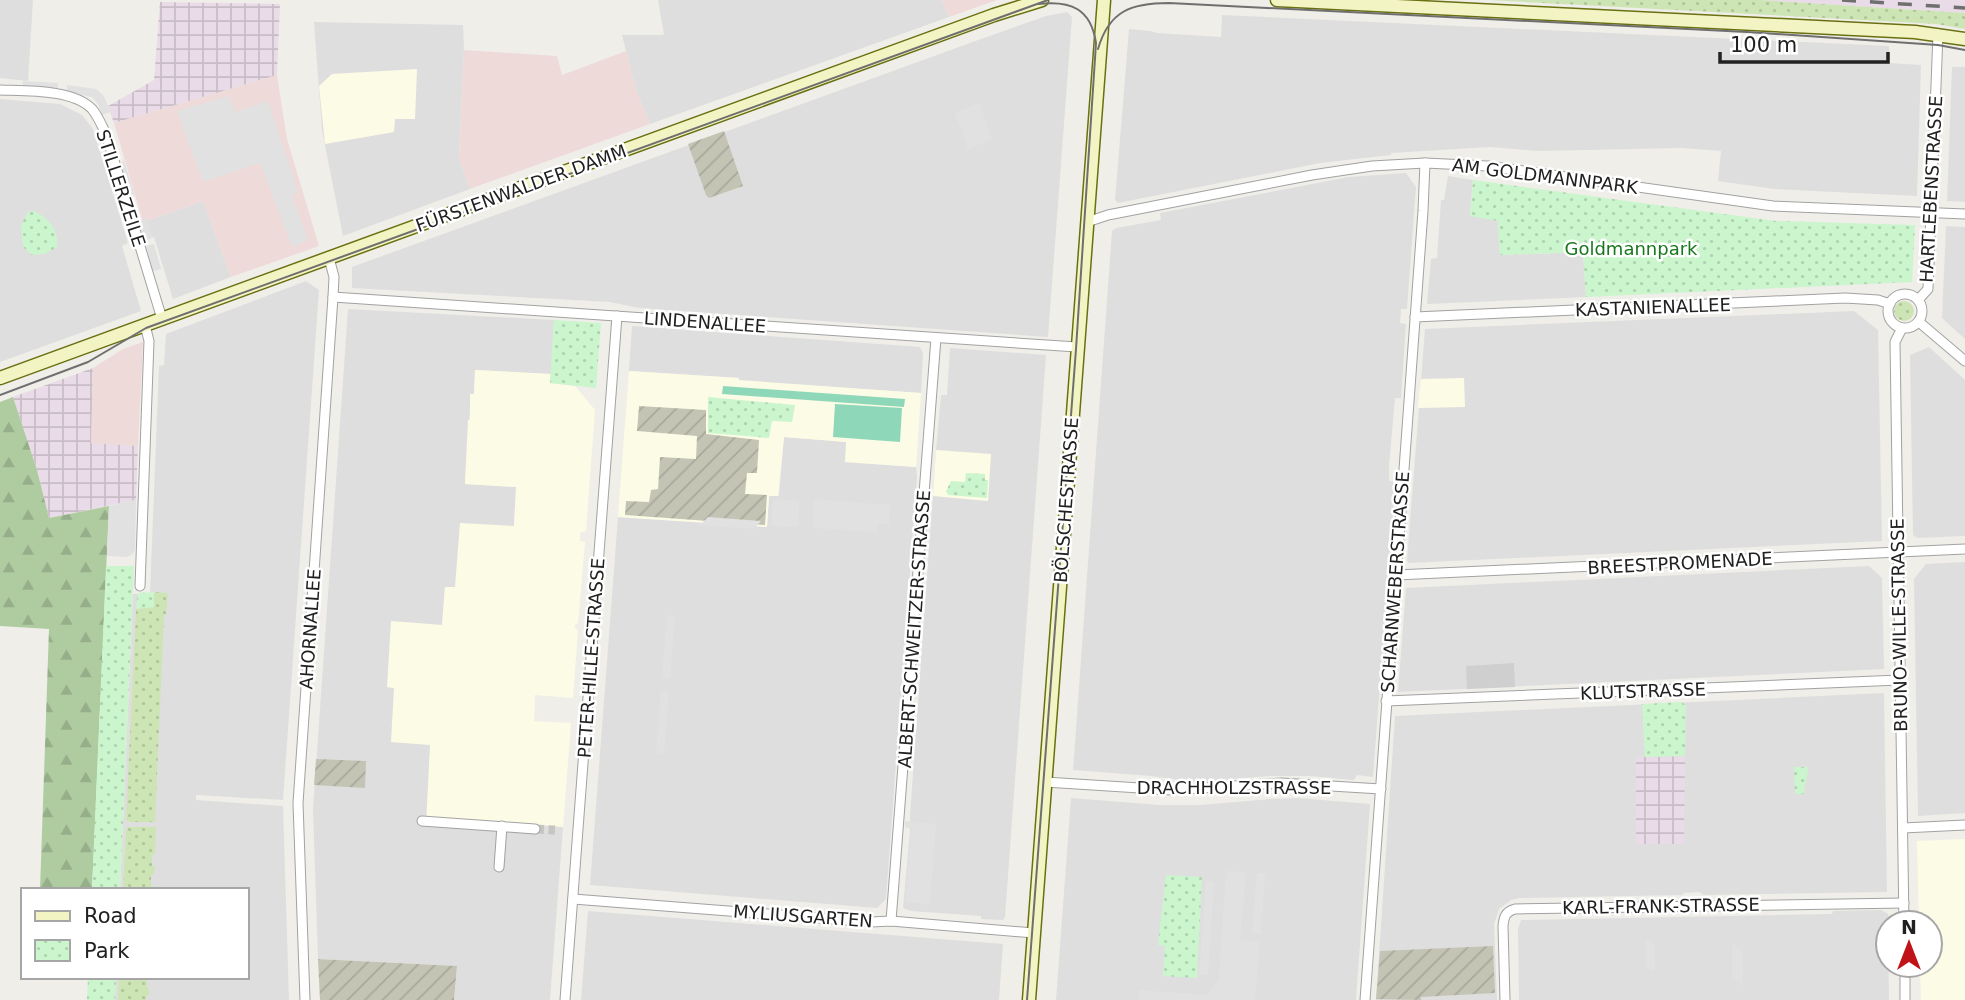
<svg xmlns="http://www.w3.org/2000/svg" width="1965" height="1000" viewBox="0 0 1965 1000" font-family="'DejaVu Sans',sans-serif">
	<defs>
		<pattern id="industrial-grid" width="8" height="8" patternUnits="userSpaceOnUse" patternTransform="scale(1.75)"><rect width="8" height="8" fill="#e9dbe7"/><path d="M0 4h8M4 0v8" fill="none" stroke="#c8bcc6"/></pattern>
		<pattern id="construction-furrows" width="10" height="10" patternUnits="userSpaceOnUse" patternTransform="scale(1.75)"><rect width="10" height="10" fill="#c4c4b5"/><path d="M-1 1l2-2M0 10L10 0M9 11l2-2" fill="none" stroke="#a8a89b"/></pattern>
		<pattern id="grass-dots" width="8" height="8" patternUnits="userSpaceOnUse" patternTransform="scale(1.75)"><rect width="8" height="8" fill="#cde5b4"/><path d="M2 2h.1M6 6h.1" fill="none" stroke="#b0c49a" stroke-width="1.8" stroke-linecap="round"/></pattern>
		<pattern id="forest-firs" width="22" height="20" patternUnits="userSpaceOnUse" patternTransform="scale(1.75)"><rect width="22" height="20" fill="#afcca1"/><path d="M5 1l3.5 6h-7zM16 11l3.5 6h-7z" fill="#96af8a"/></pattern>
		<pattern id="park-dots" width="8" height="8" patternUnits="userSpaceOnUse" patternTransform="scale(1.75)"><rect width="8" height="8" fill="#cbf5cd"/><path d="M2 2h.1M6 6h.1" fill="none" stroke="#aed2b0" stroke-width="1.8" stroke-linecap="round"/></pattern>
	</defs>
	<rect width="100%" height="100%" fill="#f0eee9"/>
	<g fill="#dfdede">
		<polygon points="0,0 33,0 28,81 0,78"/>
		<polygon points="658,0 942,0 949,17 650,124 636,90 622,35 664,35"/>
		<polygon points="1067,12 1072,17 1048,337 639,308 610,302 352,288 352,267 981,39 1046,16"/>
		<polygon points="1222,15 1889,46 1889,63 1921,65 1917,196 1774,189 1718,181 1721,151 1682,148 1538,151 1490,147 1391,153 1391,155 1320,163 1118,203 1115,200 1129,29 1150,31 1157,33 1221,37"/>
		<polygon points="314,22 463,25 464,50 459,158 470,189 343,236 322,130"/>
		<polygon points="1952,67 1965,67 1965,202 1947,201"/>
		<polygon points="0,99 60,104 82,115 93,129 128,243 122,246 141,311 0,362"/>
		<polygon points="1406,173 1416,187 1407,309 1401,309 1400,323 1406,324 1401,398 1395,398 1389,466 1389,481 1395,482 1373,777 1357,775 1354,780 1310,776 1270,776 1195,782 1151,776 1073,770 1112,231 1116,228 1161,220 1160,213 1349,177"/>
		<polygon points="1448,176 1473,180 1470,215 1498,221 1500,255 1583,252 1586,297 1427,304 1431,259 1437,258 1441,200 1444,200"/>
		<polygon points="203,201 231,277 173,299 154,237 148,239 143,222"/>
		<polygon points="1946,226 1965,227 1965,339 1942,318"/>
		<polygon points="306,281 319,290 283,800 196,795 196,800 283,806 289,1000 115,1000 116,977 247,977 247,890 120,890 133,594 150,594 159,366 164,365 166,334"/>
		<polygon points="348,309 554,320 551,374 475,370 474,394 471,394 465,484 516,487 514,527 455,588 445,587 442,625 387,687 394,688 430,745 529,824 563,827 550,1000 454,1000 457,966 318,959 313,809"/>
		<polygon points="1854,311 1878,330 1882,541 1409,563 1407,561 1425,329"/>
		<polygon points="632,326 920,347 923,353 921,393 739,381 739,378 629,371"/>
		<polygon points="1929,347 1965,380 1965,536 1918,538 1913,535 1910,355"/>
		<polygon points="950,348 1046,355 1005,917 1003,920 981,919 981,916 911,911 903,908 910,831 910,816 936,451 941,395 947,395"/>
		<polygon points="784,437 847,442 845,462 916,467 917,476 886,899 877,908 590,885 618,517 767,527 769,496 779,496"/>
		<polygon points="1965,562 1965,813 1918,816 1914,579 1926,564"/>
		<polygon points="1869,566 1882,578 1884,669 1398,692 1406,588"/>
		<polygon points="1884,693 1887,892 1704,895 1699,892 1684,893 1682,895 1520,898 1511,900 1499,909 1494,924 1497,1000 1376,1000 1395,716"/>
		<polygon points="1071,798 1159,805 1200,805 1271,799 1298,798 1370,804 1356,1000 1056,1000"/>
		<polygon points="1881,910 1888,914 1889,1000 1519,1000 1518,929 1521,920 1832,914 1833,911"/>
		<polygon points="588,911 1003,944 999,1000 581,1000"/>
	</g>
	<g fill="#efdada">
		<polygon points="942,0 997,0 949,17"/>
		<polygon points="464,50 557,56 562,75 626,51 636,90 650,124 470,189 459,158"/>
		<polygon points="277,75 287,139 319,246 231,277 203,201 143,222 114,123"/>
		<polygon points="143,342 138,446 91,444 93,368 123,349"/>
	</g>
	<g fill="url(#industrial-grid)">
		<polygon points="160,2 280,4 277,75 114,123 108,106 154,80"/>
		<polygon points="93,368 91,443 138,446 136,500 49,518 37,470 13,397"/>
		<polygon points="1685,756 1684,844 1636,844 1636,757"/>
	</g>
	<g fill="#fcfce6">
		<polygon points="417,69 415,119 395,119 394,132 325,144 319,86 332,74"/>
		<polygon points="475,370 551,374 550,383 575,386 595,410 586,531 580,533 580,541 585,542 578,623 575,625 575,628 578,630 573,698 535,695 534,721 571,723 563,827 530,824 426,825 430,745 391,742 394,688 387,687 391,621 442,625 445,587 455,587 460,523 514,526 516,487 465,484 468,420 470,420 470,394 474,394"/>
		<polygon points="629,371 739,378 739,380 921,393 916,467 845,462 846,442 784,437 778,496 769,496 767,527 618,517"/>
		<polygon points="1464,378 1465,407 1418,408 1421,379"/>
		<polygon points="936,450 991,454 988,501 933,496"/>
		<polygon points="1965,839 1965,1000 1921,1000 1920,965 1930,965 1930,923 1919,923 1917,841"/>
	</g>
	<polygon fill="#cfcfcf" points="1514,663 1515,687 1467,689 1466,666"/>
	<polygon fill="#e9dbe7" points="1760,0 1965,0 1965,13 1867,7"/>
	<g fill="url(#construction-furrows)">
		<polygon points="724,131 743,186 709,198 706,195 688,144"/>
		<polygon points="639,406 706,410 706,434 759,440 757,473 747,473 745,494 767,495 765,525 625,515 626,501 649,502 651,490 658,489 660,457 696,459 697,436 637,431"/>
		<polygon points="316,759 366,761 365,788 314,785"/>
		<polygon points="1493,946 1495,993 1421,997 1421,1000 1376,999 1380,951"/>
		<polygon points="318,959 457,966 454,1000 320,1000"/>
	</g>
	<g fill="url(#grass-dots)">
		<polygon points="1489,0 1760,0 1965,13 1965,29 1936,24 1899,22"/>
		<circle cx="1904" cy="311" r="10"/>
		<polygon points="154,592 168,593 166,615 164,615 155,822 131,822 126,820 136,609 154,607"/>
		<polygon points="129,827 156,827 155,854 152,855 152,866 155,866 154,874 151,875 151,886 154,886 154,890 123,890 126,829"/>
		<polygon points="119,977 147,977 147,987 149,988 149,995 146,996 146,1000 118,1000"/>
	</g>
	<polygon fill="url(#forest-firs)" points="13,397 37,470 49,518 109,506 92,890 40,890 49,629 0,626 0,402"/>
	<g fill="url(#park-dots)">
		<polygon points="1473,180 1776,221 1915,225 1912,282 1586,297 1583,252 1500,255 1498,221 1470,216"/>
		<path d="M34 211C49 218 59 231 57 247L44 254 32 255 23 247 21 225 28 212Z"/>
		<polygon points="554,320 601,323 596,388 550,383"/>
		<polygon points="708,397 795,405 792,422 772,421 769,438 708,433"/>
		<polygon points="966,473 985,474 985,480 988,480 987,498 948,495 946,491 951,481 965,482"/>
		<polygon points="106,566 134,566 120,890 92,890"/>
		<polygon points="154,592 154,607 136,609 138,593"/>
		<polygon points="1682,702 1686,706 1685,756 1645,757 1642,704"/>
		<path d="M1794 767H1808C1808 778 1804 785 1804 794H1795Z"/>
		<polygon points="1166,875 1202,877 1197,978 1163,976 1165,946 1158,945"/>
		<polygon points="88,977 116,977 115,1000 87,1000"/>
	</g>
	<g fill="#8fd7b9">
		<polygon points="723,386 905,399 904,407 722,394"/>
		<polygon points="835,404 902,408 900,442 833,437"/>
	</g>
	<g fill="#e1e1e1">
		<polygon points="23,81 58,83 58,92 22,90"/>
		<polygon points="67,85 96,89 104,96 110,112 102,115 98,104 92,97 67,92"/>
		<polygon points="229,96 235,112 268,101 298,191 292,196 308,240 292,247 260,163 203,182 177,111"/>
		<polygon points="979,103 992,139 968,149 955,113"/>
		<polygon points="124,160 135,196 128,201 118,166"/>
		<polygon points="146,218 153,238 144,241 138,220"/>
		<polygon points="154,244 161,269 153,271 146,246"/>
		<polygon points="773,499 799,501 798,527 771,526"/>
		<polygon points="814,499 890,505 889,524 878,524 877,532 813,528"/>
		<polygon points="136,500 135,549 133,554 127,557 107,556 109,506"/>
		<polygon points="708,517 761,521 754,529 700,525"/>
		<polygon points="667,615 675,616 670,679 662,678"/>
		<polygon points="661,691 669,691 664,754 656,754"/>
		<polygon points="905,821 936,824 930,904 905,902 911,829 905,827"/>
		<polygon points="1226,871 1246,872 1240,940 1260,942 1255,1000 1139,1000 1139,990 1207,995 1219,979"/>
		<polygon points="1257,873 1265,873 1261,934 1252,934"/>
		<polygon points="1206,881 1214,882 1208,975 1199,975"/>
		<polygon points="1646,939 1654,943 1655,972 1646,967"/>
		<polygon points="1732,943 1742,950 1743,986 1732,978"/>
	</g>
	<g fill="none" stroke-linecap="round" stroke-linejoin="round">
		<polyline stroke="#c7c5c1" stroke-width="9" stroke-dasharray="9 4.5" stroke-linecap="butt" points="535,829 555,830"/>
		<defs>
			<g id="street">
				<path d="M0 90C26 91 73 89 92 109 98 116 102 126 106 134L162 319"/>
				<polyline points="1087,222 1108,215 1312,175 1372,166 1425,163 1488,166 1773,206 1965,214"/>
				<circle cx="1905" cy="311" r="17"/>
				<polyline points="333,297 1077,347"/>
				<polyline points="1918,300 1928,289 1938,34"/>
				<polyline points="1415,317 1845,298 1878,300 1890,304"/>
				<polyline points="1919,322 1965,361"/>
				<polyline points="1902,328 1895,342 1904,923"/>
				<polyline points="1396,575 1965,549"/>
				<polyline points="140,586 149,341 145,325"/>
				<polyline points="1386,701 1900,680"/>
				<polyline points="1045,782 1171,790 1281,783 1381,789"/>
				<polyline points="422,821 535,829"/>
				<polyline points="1903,828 1965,825"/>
				<polyline points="499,867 502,826"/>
				<polyline points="573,899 871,922 891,921 1034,933"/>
				<polyline points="891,921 936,338"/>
				<polyline points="1905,965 1905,1000"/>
				<polyline points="305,1000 298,803 333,297 334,277 329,258"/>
				<polyline points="565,1000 617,316"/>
				<polyline points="1365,1000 1423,211 1425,163"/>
				<path d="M1505 1000 1503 926C1504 917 1505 912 1515 909L1904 903"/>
			</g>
			<g id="secondary">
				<polyline points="1277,0 1915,32 1965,39"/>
				<polyline points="0,378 994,15 1042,0"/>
				<polyline points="1029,1000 1104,0"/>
			</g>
		</defs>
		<use href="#street" stroke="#a2a2a2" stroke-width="11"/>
		<use href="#secondary" stroke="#697010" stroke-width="15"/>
		<use href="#street" stroke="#fff" stroke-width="9"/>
		<use href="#secondary" stroke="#f3f4c3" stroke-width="12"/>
		<g stroke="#6f6f6f" stroke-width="2">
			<path d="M1098 49C1109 11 1131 3 1169 3L1747 32 1938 45 1965 50"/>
			<polyline points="0,395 88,362 146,328 1048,0"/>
			<path d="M1027 1000 1076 349 1096 43C1091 9 1071 0 1038 4"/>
		</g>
		<polyline stroke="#6f6f6f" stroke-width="3.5" stroke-dasharray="14 14" stroke-linecap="butt" points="1842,0 1965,8"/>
	</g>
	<g text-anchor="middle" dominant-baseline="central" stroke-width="5" stroke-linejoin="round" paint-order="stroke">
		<g font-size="18" fill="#212121" stroke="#fff">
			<text transform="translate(1545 176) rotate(7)">AM GOLDMANNPARK</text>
			<text transform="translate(121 188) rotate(72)">STILLERZEILE</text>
			<text transform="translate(521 188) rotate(-20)">FÜRSTENWALDER DAMM</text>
			<text transform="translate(1931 189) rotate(-87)">HARTLEBENSTRASSE</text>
			<text transform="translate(1653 307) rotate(-2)">KASTANIENALLEE</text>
			<text transform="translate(705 322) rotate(4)">LINDENALLEE</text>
			<text transform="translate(1066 500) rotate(-86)">BÖLSCHESTRASSE</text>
			<text transform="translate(1680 563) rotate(-3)">BREESTPROMENADE</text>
			<text transform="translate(1395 582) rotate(-86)">SCHARNWEBERSTRASSE</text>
			<text transform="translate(1899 625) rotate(-91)">BRUNO-WILLE-STRASSE</text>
			<text transform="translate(310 629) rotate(-86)">AHORNALLEE</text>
			<text transform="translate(914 629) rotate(-86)">ALBERT-SCHWEITZER-STRASSE</text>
			<text transform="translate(591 658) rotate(-86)">PETER-HILLE-STRASSE</text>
			<text transform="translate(1643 691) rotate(-2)">KLUTSTRASSE</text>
			<text x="1234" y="787">DRACHHOLZSTRASSE</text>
			<text transform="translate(1661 906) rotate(-1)">KARL-FRANK-STRASSE</text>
			<text transform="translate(803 916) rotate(4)">MYLIUSGARTEN</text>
		</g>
		<g font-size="18" fill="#17771c" stroke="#fff">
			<text x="1631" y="248">Goldmannpark</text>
		</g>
	</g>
	<rect x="21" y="888" width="228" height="91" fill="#ffffff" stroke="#a6a6a6" stroke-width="2"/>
	<rect x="35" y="911" width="35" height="10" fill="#f3f4c3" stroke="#a6a6a6" stroke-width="2"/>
	<text x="84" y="923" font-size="21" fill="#212121">Road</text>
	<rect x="35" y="940" width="35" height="21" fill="url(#park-dots)" stroke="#a6a6a6" stroke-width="2"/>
	<text x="84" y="958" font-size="21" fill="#212121">Park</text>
	<g transform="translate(1909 944)"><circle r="33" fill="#ffffff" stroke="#a6a6a6" stroke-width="2"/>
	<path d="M0-5L12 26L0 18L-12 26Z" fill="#bf1318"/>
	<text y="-10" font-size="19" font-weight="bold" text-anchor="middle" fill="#212121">N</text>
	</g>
	<path d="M1720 52v10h168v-10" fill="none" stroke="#212121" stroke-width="3.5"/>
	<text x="1730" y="52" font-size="21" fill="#212121" stroke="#ffffff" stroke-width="5" paint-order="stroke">100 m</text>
</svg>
